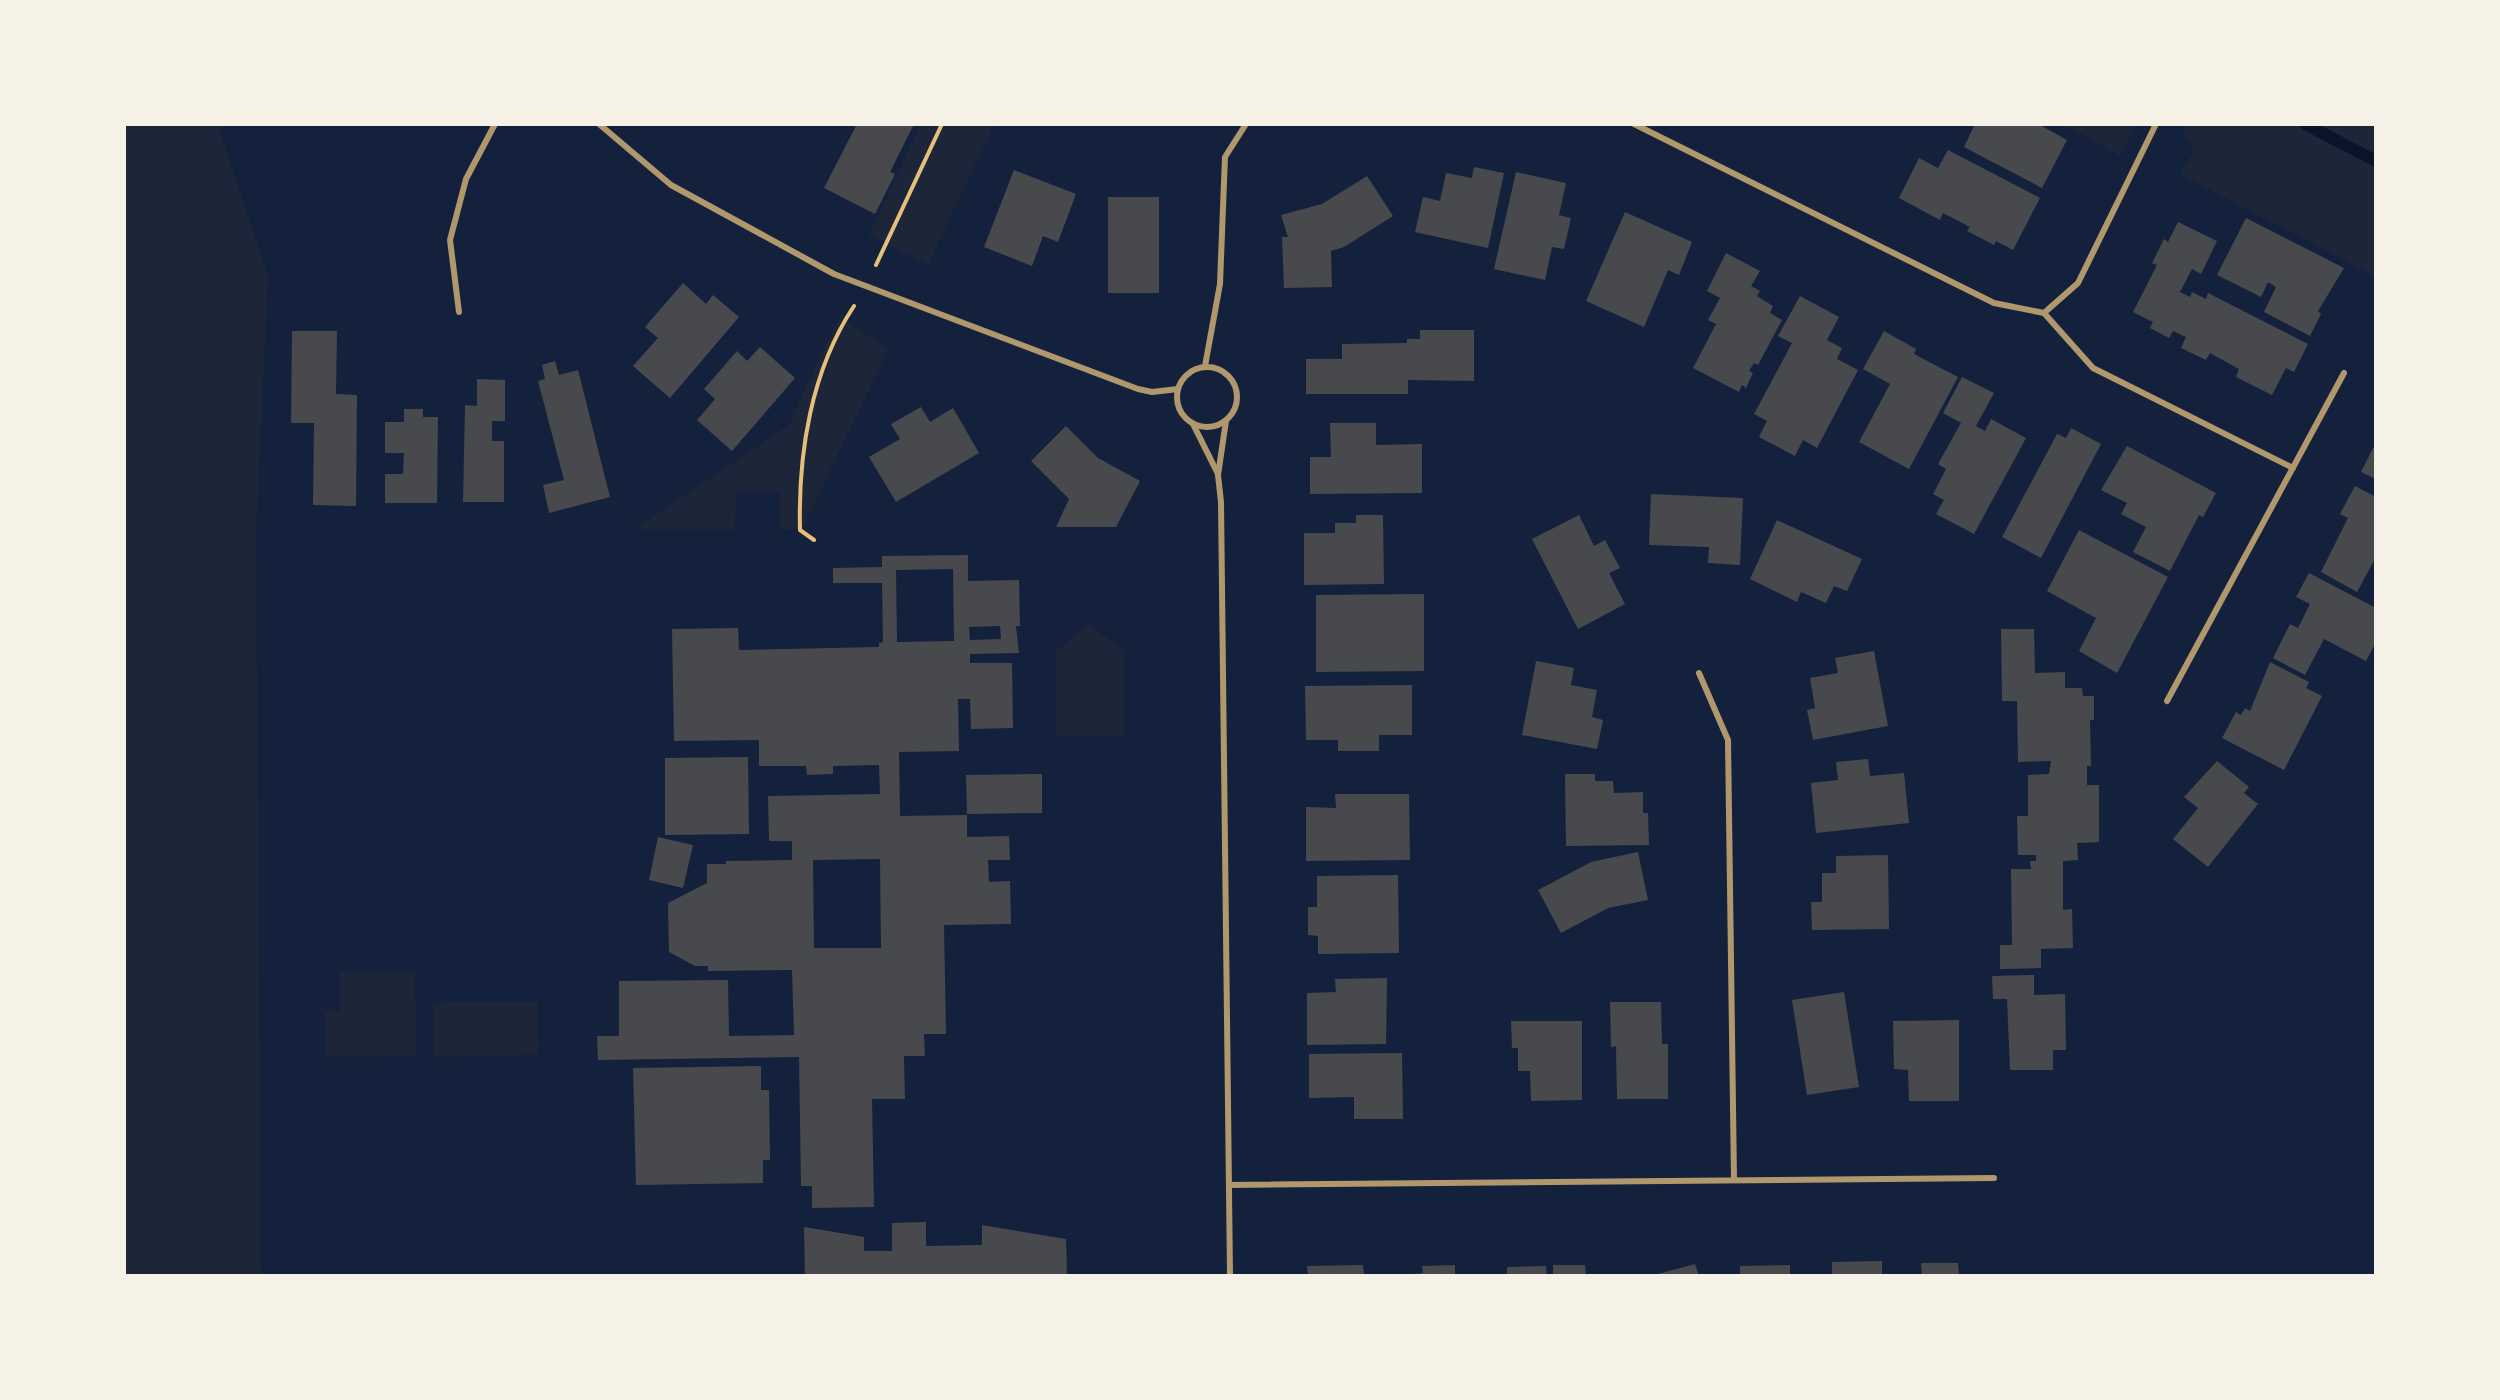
<svg xmlns="http://www.w3.org/2000/svg" width="2500" height="1400" viewBox="0 0 2500 1400" font-family="'Golos Text',sans-serif">
	<rect width="100%" height="100%" fill="#14213d"/>
	<g fill="#1d2539">
		<polygon points="125,124 218,125 268,276 256,531 261,1275 125,1275"/>
		<polygon points="921,125 994,125 928,264 869,235"/>
		<polygon points="2066,125 2135,125 2120,156"/>
		<polygon points="2185,125 2375,125 2375,276 2180,174 2194,151 2182,130"/>
		<polygon points="839,317 888,349 802,530 780,529 779,491 736,492 735,529 635,529 789,425"/>
		<polygon points="1089,624 1124,651 1124,736 1056,736 1056,651"/>
		<polygon points="415,972 416,1056 326,1057 325,1011 340,1011 339,973"/>
		<polygon points="537,1001 538,1055 433,1057 433,1003"/>
	</g>
	<g fill="none" stroke-linecap="round" stroke-linejoin="round">
		<polyline stroke="#0b132b" stroke-width="12" points="2305,124 2376,161"/>
	</g>
	<g fill="#48494c" fill-rule="evenodd">
		<polygon points="857,124 914,124 890,172 895,174 875,214 824,188"/>
		<polygon points="1975,124 2038,124 2067,140 2042,188 1964,147"/>
		<polygon points="1948,150 2040,198 2013,250 1996,241 1994,245 1967,231 1970,227 1943,213 1940,220 1899,198 1919,158 1938,168"/>
		<polygon points="1474,167 1504,173 1488,248 1415,232 1423,197 1440,201 1446,173 1472,178"/>
		<polygon points="1014,170 1076,194 1058,242 1043,236 1032,266 984,247"/>
		<polygon points="1516,172 1566,183 1559,215 1571,218 1564,249 1552,247 1545,280 1494,269"/>
		<polygon points="1367,176 1393,216 1344,247 1331,251 1332,287 1284,288 1282,237 1288,237 1281,215 1322,204"/>
		<rect x="1108" y="197" width="51" height="96"/>
		<polygon points="1625,212 1692,242 1679,275 1668,270 1644,327 1586,301"/>
		<polygon points="2246,218 2344,268 2318,311 2321,314 2310,336 2264,312 2276,287 2268,282 2261,297 2217,275"/>
		<polygon points="2178,222 2217,241 2201,274 2192,269 2180,292 2190,297 2192,292 2206,299 2208,293 2308,344 2294,372 2286,368 2272,395 2236,377 2239,369 2210,353 2206,360 2181,348 2186,337 2173,331 2169,338 2150,328 2153,322 2133,312 2157,265 2152,263 2164,239 2168,242"/>
		<polygon points="1726,253 1760,271 1751,286 1760,291 1757,296 1773,306 1770,313 1782,320 1758,365 1754,363 1749,371 1753,373 1746,388 1742,385 1739,392 1693,368 1716,324 1708,320 1720,298 1707,291"/>
		<polygon points="683,283 706,304 713,295 739,317 670,398 633,366 658,338 645,327"/>
		<polygon points="1800,296 1839,317 1827,340 1842,348 1837,359 1858,370 1817,448 1803,440 1795,456 1759,437 1767,421 1754,414 1792,343 1778,336"/>
		<polygon points="1420,330 1474,330 1474,381 1408,380 1408,394 1306,394 1306,359 1342,359 1342,344 1407,343 1407,339 1420,339"/>
		<polygon points="292,331 337,331 336,394 357,395 356,506 313,505 314,423 291,423"/>
		<polygon points="1884,331 1916,349 1914,354 1958,377 1909,469 1859,442 1890,384 1863,369"/>
		<polygon points="760,347 795,378 732,451 697,420 715,399 704,389 737,351 747,361"/>
		<polygon points="555,361 559,375 578,370 610,497 549,513 543,485 564,480 538,381 545,379 542,365"/>
		<polygon points="1962,377 1994,393 1976,426 1985,431 1991,419 2026,438 1974,534 1936,514 1944,500 1933,494 1946,469 1938,464 1961,423 1943,413"/>
		<polygon points="477,379 505,380 505,421 492,421 492,441 504,441 504,502 463,502 465,405 477,406"/>
		<polygon points="921,407 930,422 953,408 979,453 896,502 869,457 900,439 891,424"/>
		<polygon points="404,409 423,409 423,417 438,417 437,503 385,503 385,474 403,474 404,453 385,453 385,422 404,422"/>
		<polygon points="1330,423 1376,423 1376,445 1422,444 1422,493 1310,494 1310,457 1331,457"/>
		<polygon points="1066,426 1098,458 1140,481 1116,527 1056,527 1069,499 1031,461"/>
		<polygon points="2071,428 2101,444 2041,558 2002,537 2057,434 2066,438"/>
		<polygon points="2127,446 2216,493 2203,517 2199,515 2170,571 2133,552 2146,527 2121,514 2127,503 2101,490"/>
		<polygon points="2373,448 2376,449 2376,479 2361,472"/>
		<polygon points="2355,486 2376,497 2376,557 2357,592 2321,572 2348,518 2340,514"/>
		<polygon points="1651,494 1743,498 1740,565 1708,563 1709,547 1649,545"/>
		<polygon points="1356,515 1383,515 1384,584 1304,585 1304,533 1335,533 1335,523 1356,523"/>
		<polygon points="1579,515 1594,546 1605,540 1620,568 1609,573 1625,604 1578,629 1532,539"/>
		<polygon points="1777,520 1862,559 1847,591 1834,586 1826,603 1801,592 1797,602 1750,579"/>
		<polygon points="2079,530 2168,577 2117,673 2079,651 2096,618 2047,591"/>
		<path d="M968 555V581L1019 580 1020 626H1016L1019 653 970 654V663H1012L1013 728 971 729 970 699H958L959 751 899 752 900 816 967 815V837L1009 836 1010 860H988L989 882 1010 881 1011 924 944 925 946 1034H924L925 1056H904L905 1099H872L874 1207 812 1208V1186H801L799 1057 598 1060 597 1036H619V981L728 980 729 1036 794 1035 792 970 708 971V966H695L669 952 668 903 707 883V864H726V861L792 860V841H769L768 796 880 794 879 765 833 766V774L807 775 806 766H759V740L674 741 672 629 738 628 739 650 879 647V643L883 642 882 583H833V568L882 567V556ZM953 569 954 641 897 642 896 570ZM1000 626 1001 639 970 640 969 627ZM880 859 881 948H814L813 860Z"/>
		<polygon points="2309,573 2376,608 2376,642 2366,661 2324,639 2305,675 2273,658 2290,624 2298,628 2310,604 2296,597"/>
		<polygon points="1424,594 1424,671 1316,672 1316,595"/>
		<polygon points="2001,629 2034,629 2035,673 2065,672 2065,688 2082,688 2083,696 2094,696 2094,720 2090,720 2091,766 2087,766 2087,785 2099,785 2099,842 2077,843 2078,860 2063,861 2063,910 2072,909 2073,948 2041,949 2041,968 2000,969 2000,945 2012,945 2011,869 2031,869 2030,861 2036,861 2036,855 2018,855 2017,816 2028,816 2028,775 2049,774 2051,761 2018,762 2017,701 2002,701"/>
		<polygon points="1874,651 1888,726 1813,740 1807,710 1815,708 1810,678 1838,673 1835,658"/>
		<polygon points="1536,661 1574,668 1571,685 1597,690 1592,717 1603,720 1597,749 1522,735"/>
		<polygon points="2270,662 2309,682 2306,688 2322,696 2284,770 2222,738 2236,712 2241,715 2245,708 2250,711"/>
		<polygon points="1412,685 1412,735 1379,735 1379,751 1338,751 1338,740 1306,740 1305,686"/>
		<polygon points="748,757 749,834 665,835 665,758"/>
		<polygon points="1868,759 1870,776 1904,773 1909,823 1816,833 1811,783 1838,780 1836,762"/>
		<polygon points="2217,761 2249,787 2244,793 2258,804 2208,867 2173,839 2198,808 2184,797"/>
		<polygon points="1042,774 1042,813 967,814 966,775"/>
		<polygon points="1565,774 1595,774 1595,781 1613,781 1614,793 1643,792 1643,813 1648,813 1649,845 1566,846"/>
		<polygon points="1335,794 1409,794 1410,860 1306,861 1306,807 1336,808"/>
		<polygon points="658,837 693,845 683,888 649,880"/>
		<polygon points="1638,852 1648,900 1608,908 1561,933 1538,890 1591,862"/>
		<polygon points="1888,855 1889,929 1812,930 1811,902 1822,902 1822,873 1836,873 1836,856"/>
		<polygon points="1398,875 1399,953 1318,954 1318,936 1308,935 1308,907 1317,907 1317,876"/>
		<polygon points="2034,975 2034,995 2065,994 2066,1050 2053,1050 2053,1070 2010,1070 2007,999 1993,999 1992,976"/>
		<polygon points="1387,978 1386,1044 1307,1045 1307,993 1336,992 1335,979"/>
		<polygon points="1844,992 1859,1087 1807,1095 1792,1000"/>
		<polygon points="1610,1002 1661,1002 1662,1044 1668,1044 1668,1099 1617,1099 1616,1046 1611,1047"/>
		<polygon points="1959,1020 1959,1101 1909,1101 1908,1070 1894,1069 1893,1021"/>
		<polygon points="1511,1021 1582,1021 1582,1100 1531,1101 1530,1071 1518,1071 1518,1048 1512,1048"/>
		<polygon points="1402,1053 1403,1119 1354,1119 1354,1097 1309,1098 1309,1054"/>
		<polygon points="761,1066 761,1090 769,1090 770,1160 763,1160 763,1183 636,1185 633,1068"/>
		<polygon points="926,1222 926,1246 982,1245 982,1225 1066,1239 1067,1276 805,1276 804,1227 864,1237 864,1251 892,1251 892,1223"/>
		<polygon points="1882,1261 1882,1276 1832,1276 1832,1262"/>
		<polygon points="1921,1263 1958,1263 1959,1276 1922,1276"/>
		<polygon points="1695,1264 1699,1276 1654,1276 1654,1275"/>
		<polygon points="1363,1265 1364,1276 1308,1276 1307,1266"/>
		<polygon points="1455,1265 1455,1276 1395,1276 1423,1273 1422,1266"/>
		<polygon points="1553,1265 1585,1265 1586,1276 1553,1276"/>
		<polygon points="1790,1265 1790,1276 1740,1276 1740,1266"/>
		<polygon points="1546,1266 1547,1276 1507,1276 1507,1267"/>
	</g>
	<g fill="none" stroke-linecap="round" stroke-linejoin="round">
		<g stroke="#e5c07b" stroke-width="4">
			<polyline points="876,265 942,124"/>
			<path d="M814 540 800 530C798 453 811 371 854 306"/>
		</g>
		<g stroke="#b1986c" stroke-width="6">
			<polyline points="599,124 671,185 834,274 1138,389 1152,392 1178,389"/>
			<polyline points="1634,124 1994,303 2044,313 2078,283 2156,124"/>
			<polyline points="459,312 450,240 466,179 495,124"/>
			<polyline points="2044,313 2093,368 2293,468"/>
			<polyline points="1205,366 1220,284 1225,157 1246,124"/>
			<circle cx="1207" cy="397" r="30"/>
			<polyline points="1226,421 1218,475 1221,502 1230,1276"/>
			<polyline points="1193,424 1218,474"/>
			<polyline points="1699,673 1728,740 1734,1180"/>
			<polyline points="2167,701 2344,373"/>
			<polyline points="1229,1185 1994,1178"/>
		</g>
	</g>
	<rect width="2500" height="1400" fill="none" stroke="#f6f1e7" stroke-width="252"/>
</svg>
